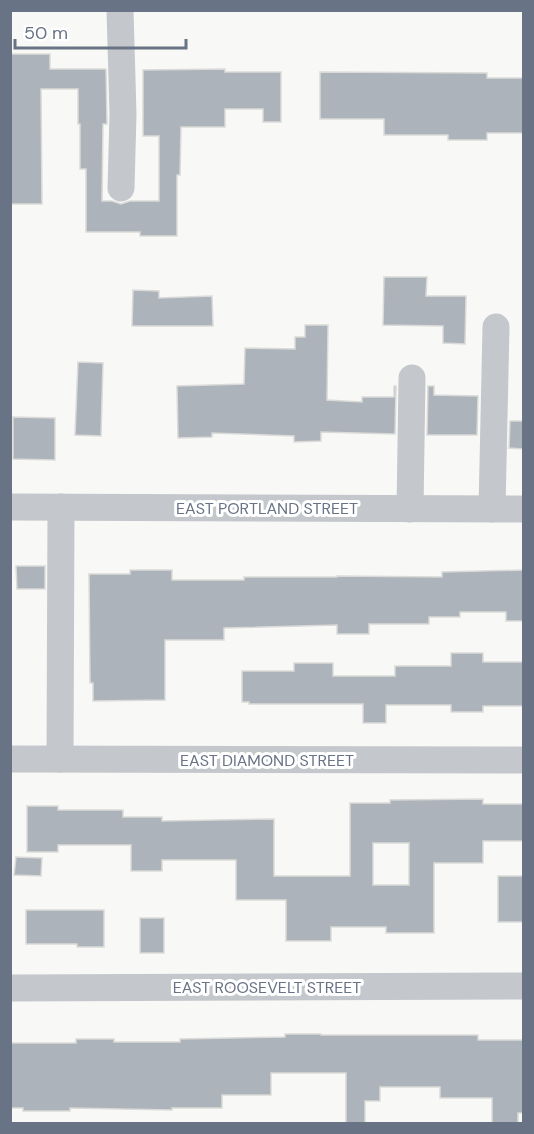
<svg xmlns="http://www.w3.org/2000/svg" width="534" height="1134" viewBox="0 0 534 1134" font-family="'DM Sans',sans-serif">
	<rect width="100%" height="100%" fill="#f8f8f6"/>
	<g fill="#adb3ba" stroke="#dadad8" stroke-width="1.5" fill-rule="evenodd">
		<polygon points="10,54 50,54 50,69 106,69 107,124 103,124 102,201 112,201 121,204 130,201 159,201 159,136 143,136 143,70 225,69 225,72 281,72 281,122 263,122 263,109 225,109 225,127 181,127 180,175 177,175 177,236 140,236 140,232 86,232 86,169 80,169 80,124 78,124 78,89 41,89 42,204 10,204"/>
		<polygon points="320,72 487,73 487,78 524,78 524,133 487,133 487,140 448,140 448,135 384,135 384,119 320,119"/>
		<polygon points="384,277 427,277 426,296 466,296 465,344 443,343 443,326 383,325"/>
		<polygon points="133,290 159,291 159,298 212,296 213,326 132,326"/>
		<polygon points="305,325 328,325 327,400 362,402 362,397 394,397 394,386 396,386 395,434 321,432 321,441 294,442 294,436 212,433 212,437 178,438 177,386 244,384 245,348 295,349 295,337 305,337"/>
		<polygon points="78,362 103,363 101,436 75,435"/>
		<polygon points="428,386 434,386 434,395 478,396 477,435 427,435"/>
		<polygon points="13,417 55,418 55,460 13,459"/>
		<polygon points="510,421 524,421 524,449 509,448"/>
		<polygon points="16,566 45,566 45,589 17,589"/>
		<polygon points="130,570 172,570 172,580 244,580 244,577 337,577 337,576 442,577 442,572 524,570 524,621 506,621 506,612 460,612 460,617 429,617 429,624 369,624 369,634 337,634 337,625 224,628 224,640 165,640 165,700 93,701 93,683 90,683 89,574 130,574"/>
		<polygon points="451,653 483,653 483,662 524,662 524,706 483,706 483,712 451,712 451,705 386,705 386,723 363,723 363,704 249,704 249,702 242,702 242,671 294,671 294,663 333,663 333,676 395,676 395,666 451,666"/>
		<path d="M483 799V804H524V841H483V863H434V933H386V927H331V941H286V900H236V860H162V871H131V845H58V852H27V806H58V810H123V817H162V821L274 819V876H350V803H390V800ZM373 843H409V885H373Z"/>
		<polygon points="16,857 42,858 41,876 14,875"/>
		<rect x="498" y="876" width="26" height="46"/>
		<polygon points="26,910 104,910 104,947 77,947 77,944 26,944"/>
		<rect x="140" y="918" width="24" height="35"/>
		<polygon points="285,1034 321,1034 321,1035 478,1035 478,1040 524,1040 524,1113 518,1113 518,1124 492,1124 492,1098 440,1098 440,1087 380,1087 380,1101 365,1101 365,1124 346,1124 346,1073 271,1073 271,1095 222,1095 222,1108 172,1108 172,1110 70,1108 70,1111 23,1111 23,1108 10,1108 10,1043 76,1043 76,1039 114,1039 114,1042 180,1042 180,1039 285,1037"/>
	</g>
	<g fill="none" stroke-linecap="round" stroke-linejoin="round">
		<g stroke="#c4c7cb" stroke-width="27">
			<polyline points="120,10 123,114 121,188"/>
			<polyline points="10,507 524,509"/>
			<polyline points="410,509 412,378"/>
			<polyline points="492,509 496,327"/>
			<polyline points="10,759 524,760"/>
			<polyline points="60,759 61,507"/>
			<polyline points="10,988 524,986"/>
		</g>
	</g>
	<g text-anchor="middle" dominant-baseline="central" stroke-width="6" stroke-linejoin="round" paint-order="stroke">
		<g font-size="16" fill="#697386" stroke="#fff">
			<text x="267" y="508">EAST PORTLAND STREET</text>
			<text x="267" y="760">EAST DIAMOND STREET</text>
			<text x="267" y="987">EAST ROOSEVELT STREET</text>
		</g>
	</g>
	<rect width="534" height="1134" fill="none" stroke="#697386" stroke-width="24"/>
	<path d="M15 39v9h171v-9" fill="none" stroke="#697386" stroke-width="3"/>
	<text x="24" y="39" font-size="18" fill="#697386" stroke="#ffffff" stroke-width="4.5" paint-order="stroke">50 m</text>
</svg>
